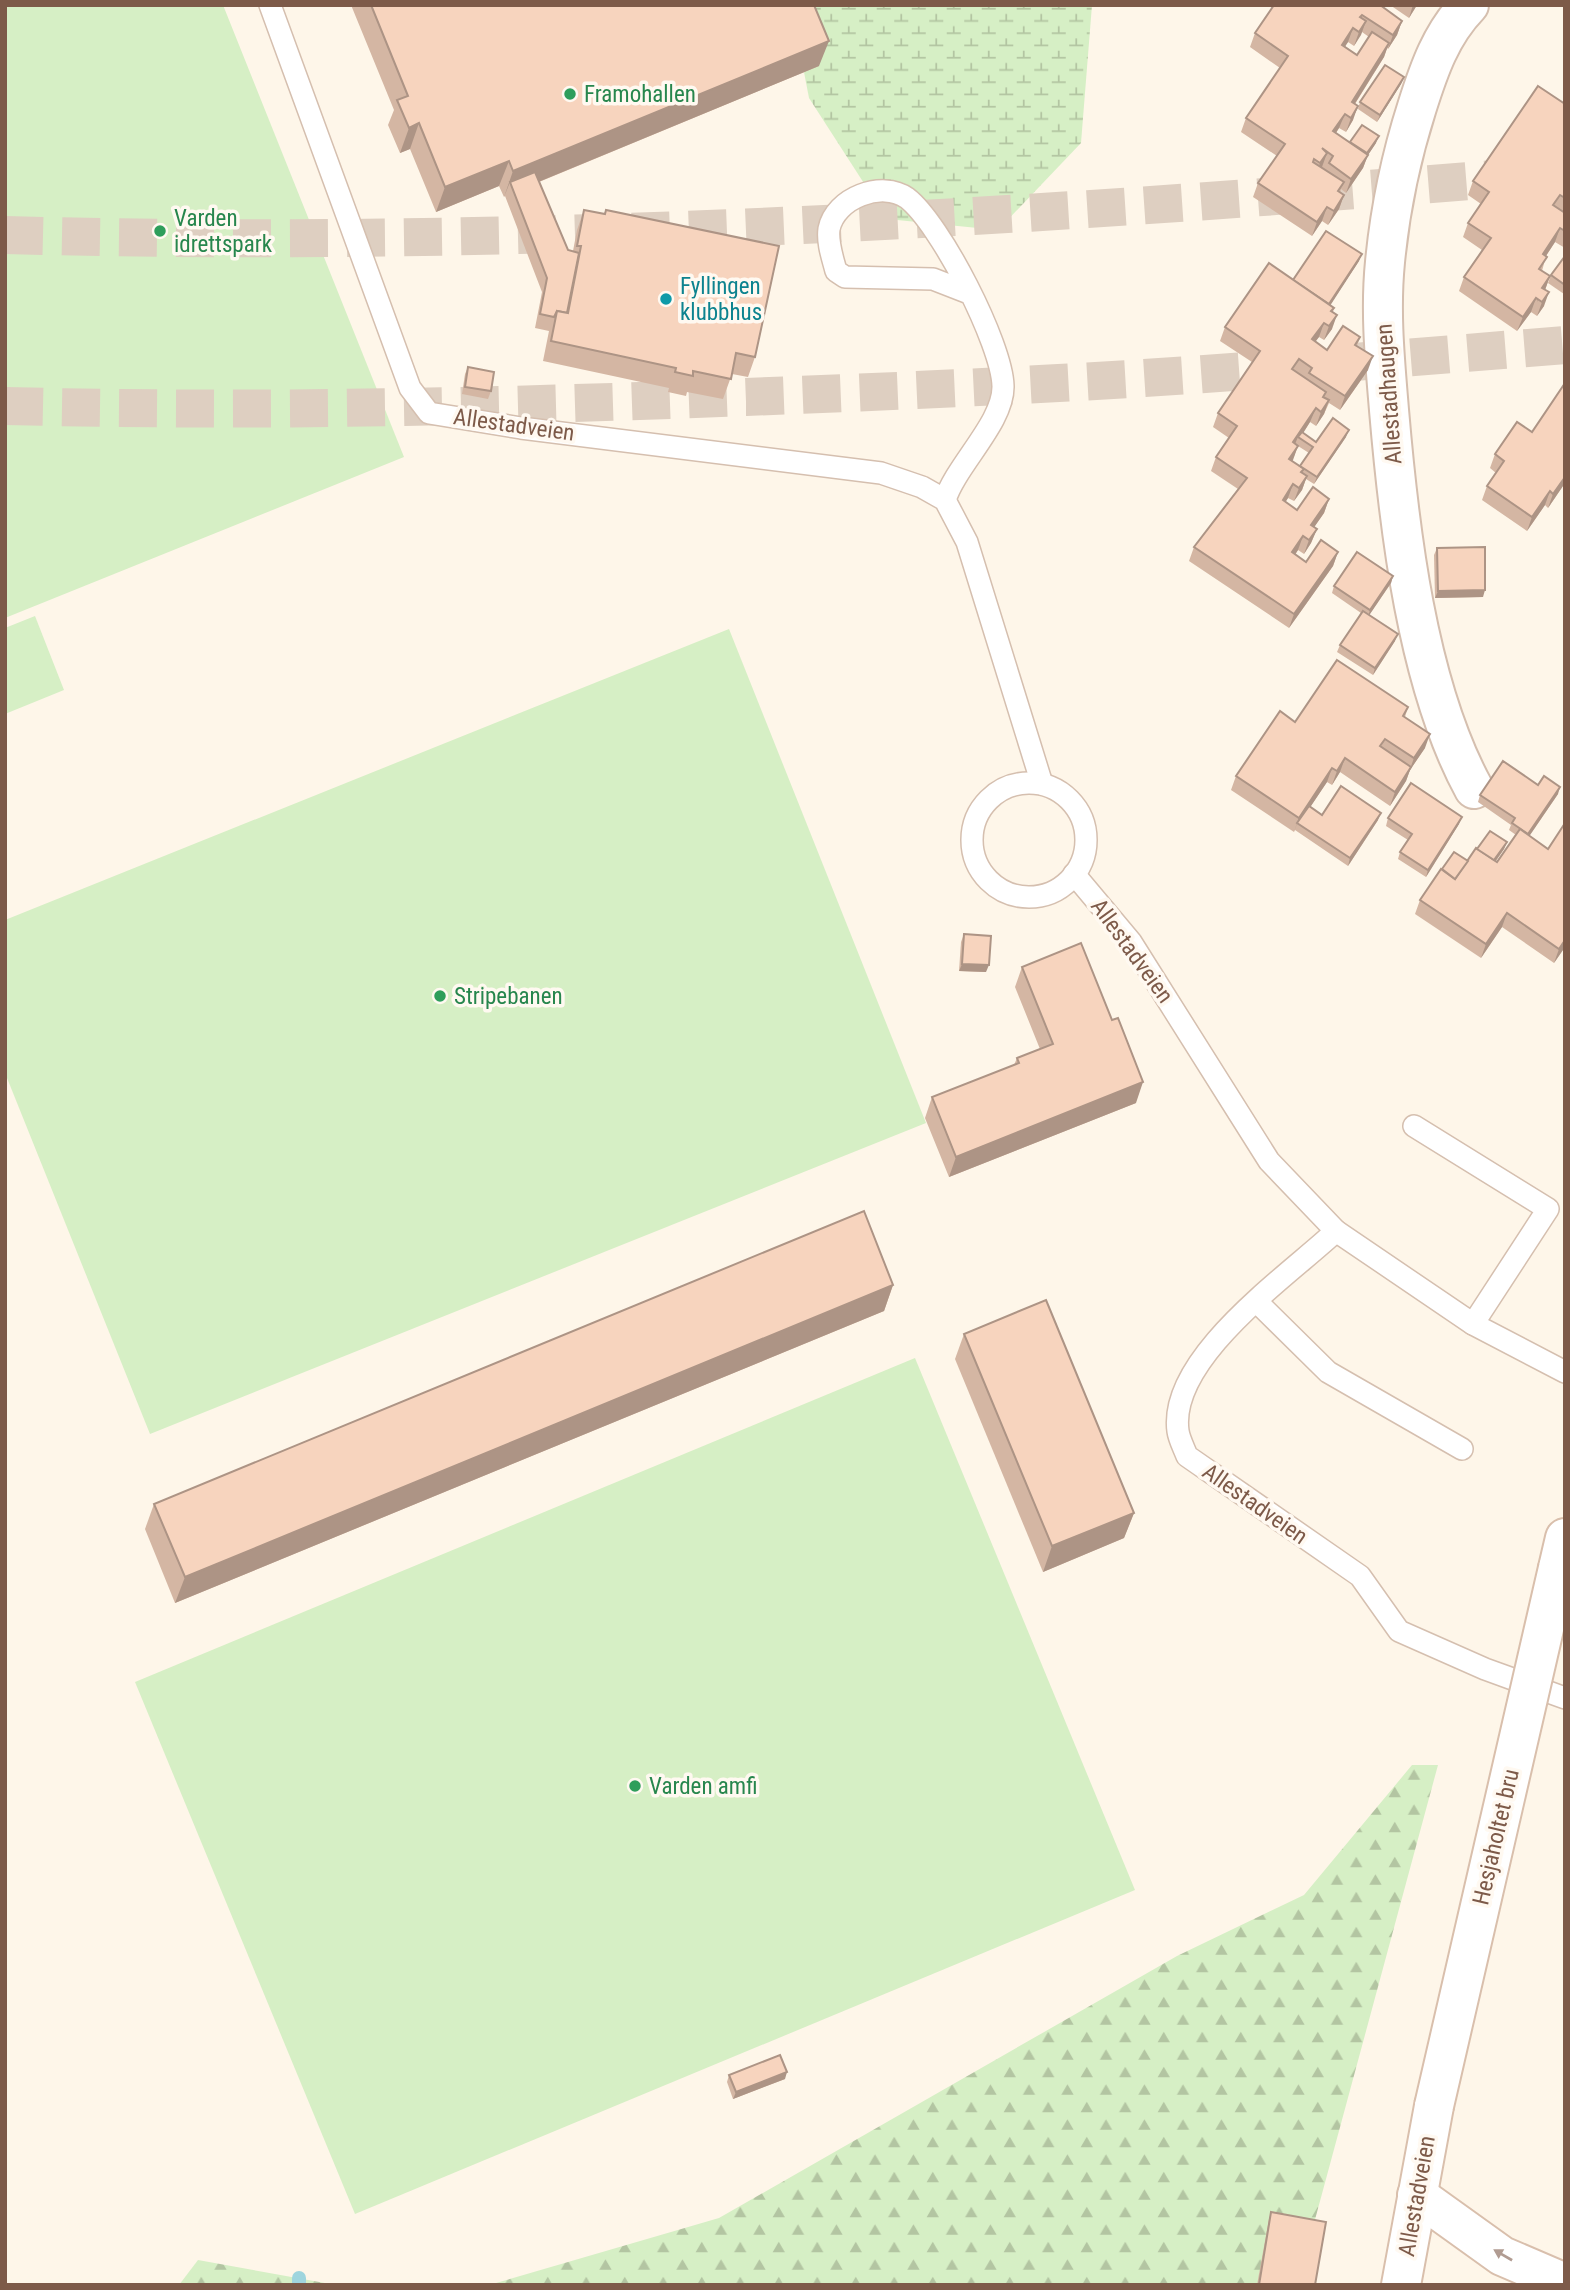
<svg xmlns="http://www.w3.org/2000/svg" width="1570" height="2290" viewBox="0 0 1570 2290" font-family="'Roboto Condensed',sans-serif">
	<defs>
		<pattern id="forest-firs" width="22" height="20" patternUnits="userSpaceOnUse" patternTransform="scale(1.75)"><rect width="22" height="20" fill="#d6efc5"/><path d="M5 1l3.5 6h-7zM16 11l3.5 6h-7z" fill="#b3c5a2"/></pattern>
		<pattern id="wetland-marsh" width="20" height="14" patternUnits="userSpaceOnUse" patternTransform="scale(1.75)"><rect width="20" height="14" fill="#d6efc5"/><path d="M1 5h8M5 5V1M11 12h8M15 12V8" fill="none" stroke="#b3c5a2"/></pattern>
	</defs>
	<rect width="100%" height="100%" fill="#fef6e9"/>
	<g fill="#d6efc5">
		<polygon points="5,5 223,5 404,457 5,618"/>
		<polygon points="35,616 64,690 5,714 5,628"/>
		<polygon points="729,629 926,1123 150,1434 5,1073 5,920"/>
		<polygon points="915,1358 1135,1890 355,2214 135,1682"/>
	</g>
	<g fill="url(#forest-firs)">
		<polygon points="1412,1765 1438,1765 1313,2227 1309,2285 489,2285 719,2218 1177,1956 1304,1895"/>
		<polygon points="198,2260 336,2285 179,2285"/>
	</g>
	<polygon fill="url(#wetland-marsh)" points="791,5 1092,5 1081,143 998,230 887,219 809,98"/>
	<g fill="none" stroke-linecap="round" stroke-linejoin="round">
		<polyline stroke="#9fd5de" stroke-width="14" points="299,2278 299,2285"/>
		<g stroke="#decfc1" stroke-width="38" stroke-dasharray="38 19" stroke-linecap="butt">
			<path d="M5 235C525 249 1047 217 1565 173"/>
			<polyline points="1354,362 1565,345"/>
			<path d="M5 406C252 412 499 407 746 397 929 390 1114 382 1297 367"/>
		</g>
		<defs>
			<g id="lane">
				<polyline points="270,5 410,388 429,413 521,428 881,473 922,487 945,500 967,542 1042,784"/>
				<path d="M945 500C956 465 1004 422 1003 386 1002 344 940 223 907 198 882 180 835 198 829 229 827 243 833 259 836 271L845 277 933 279 969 293"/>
				<circle cx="1029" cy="840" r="57"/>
				<path d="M1074 874 1131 942 1269 1161 1336 1231C1288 1276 1168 1358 1178 1431 1179 1439 1184 1448 1187 1456L1360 1576 1399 1631 1485 1669 1565 1698"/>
				<polyline points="1414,1126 1548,1209 1473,1324"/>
				<polyline points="1336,1231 1473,1324 1565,1372"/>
				<polyline points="1257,1302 1328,1372 1462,1449"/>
			</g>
			<path id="street" d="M1469 5C1441 34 1429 69 1417 107 1401 157 1390 210 1385 262 1380 312 1385 361 1389 410 1399 528 1417 685 1474 789"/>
			<g id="secondary">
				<polyline points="1558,1568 1565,1538"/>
				<polyline points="1417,2195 1502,2256 1565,2283"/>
				<polyline points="1401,2285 1434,2106"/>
			</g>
		</defs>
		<use href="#lane" stroke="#d5bfaf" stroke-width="24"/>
		<use href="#street" stroke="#d5bfaf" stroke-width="42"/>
		<use href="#secondary" stroke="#d9bfac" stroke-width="42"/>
		<use href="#lane" stroke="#fff" stroke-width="21"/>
		<use href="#street" stroke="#fff" stroke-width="38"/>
		<use href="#secondary" stroke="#fff" stroke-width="38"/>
		<defs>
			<polyline id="secondary-bridge" points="1434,2106 1558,1568"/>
		</defs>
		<use href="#secondary-bridge" stroke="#d9bfac" stroke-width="42" stroke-linecap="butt"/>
		<use href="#secondary-bridge" stroke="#fff" stroke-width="38"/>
	</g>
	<g fill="#d4b6a3" fill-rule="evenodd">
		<polygon points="351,5 814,5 819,66 539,182 568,250 573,251 577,230 584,210 755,357 748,377 732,374 723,399 687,392 686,396 668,392 669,388 543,361 549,331 535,328 542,292 505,196 504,197 499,186 436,212 410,149 400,153 388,125 394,110"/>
		<path d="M1274 5H1384L1383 8 1402 21 1397 35 1388 49 1387 48 1384 57 1355 104 1353 120 1346 132 1339 128 1336 133 1350 142 1376 143 1368 155 1363 168 1346 193 1341 189 1340 193 1344 195 1339 209 1328 225 1322 221 1312 236 1253 197 1258 183 1277 156 1241 132 1246 118 1280 68 1250 47 1255 33ZM1362 32 1369 37 1357 55 1345 46 1348 42 1354 46Z"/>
		<polygon points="1390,5 1417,5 1409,18"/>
		<polygon points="1404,77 1401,84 1377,122 1358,109 1360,102"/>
		<polygon points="1565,104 1565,248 1555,242 1546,256 1542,271 1550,276 1545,290 1544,306 1537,316 1531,312 1517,331 1459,291 1464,277 1482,250 1463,237 1468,223 1481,204 1468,195 1473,181"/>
		<polygon points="1565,256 1564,294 1548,283 1551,275"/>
		<path d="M1359 261 1330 305 1334 308 1333 312 1332 329 1324 340 1319 337 1315 341 1327 350 1360 337 1357 346 1368 370 1340 410 1329 403 1324 414 1316 426 1310 422 1303 433 1316 442 1346 437 1314 484 1306 479 1302 490 1294 501 1288 498 1285 502 1297 510 1329 499 1324 513 1314 527 1317 529 1311 543 1304 554 1298 550 1295 555 1306 562 1338 552 1333 566 1289 628 1189 561 1194 547 1238 489 1211 471 1216 457 1229 438 1213 427 1218 413 1252 362 1220 341 1225 327 1293 280ZM1298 446 1309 453 1300 466 1292 461Z"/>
		<polygon points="468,367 491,391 488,399 462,394 465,374"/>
		<polygon points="1495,454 1565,483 1548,508 1545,505 1527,531 1482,500 1487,486 1496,473 1490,468"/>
		<polygon points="1437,548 1483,597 1435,598 1434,555"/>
		<polygon points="1393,576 1391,583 1369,615 1395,641 1373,675 1337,652 1340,645 1361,613 1332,593 1334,586"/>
		<polygon points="1408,707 1405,717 1425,748 1410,770 1406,781 1390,806 1340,772 1332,785 1327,782 1310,807 1322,815 1378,820 1348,866 1295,830 1294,832 1231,790 1236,776 1295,722"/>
		<polygon points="1538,785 1558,794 1529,836 1565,947 1554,963 1502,927 1481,958 1415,914 1420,900 1468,861 1477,849 1507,842 1504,849 1496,861 1497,862 1516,835 1509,830 1511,825 1478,802 1480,795"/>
		<polygon points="1388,818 1459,824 1426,877 1398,859 1400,852 1408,840 1386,826"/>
		<polygon points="964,934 986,972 959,971 961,942"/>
		<polygon points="1022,967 1112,1020 1136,1103 949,1177 925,1118 932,1097 1014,1065 1017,1058 1040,1049 1015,987"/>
		<polygon points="893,1285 884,1311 175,1603 145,1529 154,1504"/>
		<polygon points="964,1334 1134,1513 1124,1538 1043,1572 955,1359"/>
		<polygon points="729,2075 785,2079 733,2099 727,2082"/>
		<polygon points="1271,2212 1315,2285 1257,2285 1269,2219"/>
	</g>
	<g fill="#ad9485">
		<polygon points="1413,5 1417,5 1409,18"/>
		<polygon points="1366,21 1361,35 1354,46 1359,32"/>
		<polygon points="1402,21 1397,35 1388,49 1393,35"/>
		<polygon points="1353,28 1348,42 1337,59 1342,45"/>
		<polygon points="829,41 819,66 514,192 510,182 504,197 513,171"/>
		<polygon points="1389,43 1384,57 1347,116 1352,102"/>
		<polygon points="1404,77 1401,84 1377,122 1380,115"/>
		<polygon points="1358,106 1353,120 1346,132 1351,118"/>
		<polygon points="1345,114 1339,128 1328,145 1333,131"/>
		<polygon points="419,123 410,149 400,153 409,128"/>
		<polygon points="1379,136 1376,143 1368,155 1363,168 1346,193 1351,179"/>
		<polygon points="1327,153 1322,167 1315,177 1320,163"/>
		<polygon points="509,161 499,186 436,212 445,187"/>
		<polygon points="1344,195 1339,209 1328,225 1334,211"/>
		<polygon points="1327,207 1322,221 1312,236 1317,222"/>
		<polygon points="1560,228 1555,242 1538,268 1543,254"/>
		<polygon points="1362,254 1359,261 1326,312 1328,305"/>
		<polygon points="1550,276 1545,290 1537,302 1542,288"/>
		<polygon points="1549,292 1544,306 1537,316 1542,302"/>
		<polygon points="1536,298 1531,312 1517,331 1523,317"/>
		<polygon points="1337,315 1332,329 1324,340 1329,326"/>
		<polygon points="1324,323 1319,337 1307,353 1312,339"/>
		<polygon points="1373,356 1368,370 1340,410 1345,396"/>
		<polygon points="1329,400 1324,414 1316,426 1321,412"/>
		<polygon points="1316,408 1310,422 1300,438 1298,437 1295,444 1293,442"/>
		<polygon points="1349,430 1346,437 1314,484 1317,477"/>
		<polygon points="1298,446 1293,460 1284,473 1289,459"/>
		<polygon points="1307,476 1302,490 1294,501 1299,488"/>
		<polygon points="1565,477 1565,483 1548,508 1553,494"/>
		<polygon points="1293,484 1288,498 1278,514 1283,500"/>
		<polygon points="1550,491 1545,505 1527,531 1532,517"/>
		<polygon points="1329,499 1324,513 1306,539 1311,525"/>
		<polygon points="1317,529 1311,543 1304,554 1309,540"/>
		<polygon points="1303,536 1298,550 1287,566 1292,552"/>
		<polygon points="1338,552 1333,566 1289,628 1294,614"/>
		<polygon points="1393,576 1391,583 1368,617 1370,610"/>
		<polygon points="1485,590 1483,597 1435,598 1438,591"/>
		<polygon points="1398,634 1395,641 1373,675 1375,668"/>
		<polygon points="1430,734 1425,748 1410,770 1406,781 1390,806 1395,792 1410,769 1414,758"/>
		<polygon points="1345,758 1340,772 1332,785 1337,771"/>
		<polygon points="1332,768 1327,782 1299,824 1297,823 1294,832 1299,818"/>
		<polygon points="1560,787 1558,794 1526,841 1528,834"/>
		<polygon points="1381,813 1378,820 1348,866 1350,858"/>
		<polygon points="1462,817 1459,824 1426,877 1428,870"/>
		<polygon points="1507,842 1504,849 1487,873 1490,866"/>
		<polygon points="1507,913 1502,927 1481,958 1486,944"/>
		<polygon points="1565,940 1565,947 1554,963 1559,949"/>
		<polygon points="962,964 989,965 986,972 959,971"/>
		<polygon points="1143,1082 1136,1103 949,1177 956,1157"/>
		<polygon points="893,1285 884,1311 175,1603 185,1577"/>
		<polygon points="1134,1513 1124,1538 1043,1572 1052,1546"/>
		<polygon points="787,2072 785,2079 733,2099 736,2092"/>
	</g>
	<g fill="#f7d4be" stroke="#ad9485" stroke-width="2">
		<polygon points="371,5 814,5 829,41 513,171 509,161 445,187 419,123 409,128 397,100 408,96"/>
		<polygon points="1274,5 1380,5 1402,21 1393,35 1362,15 1360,17 1366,21 1359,32 1353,28 1342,45 1357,55 1372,32 1389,43 1352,102 1358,106 1351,118 1345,114 1333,131 1368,155 1351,179 1329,163 1333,156 1322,148 1327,153 1320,163 1314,159 1313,162 1344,182 1338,191 1344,195 1334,211 1327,207 1317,222 1258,183 1285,144 1246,118 1288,56 1255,33"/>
		<polygon points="1385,65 1404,77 1380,115 1360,102"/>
		<polygon points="1538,86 1565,104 1565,198 1560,195 1553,205 1565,213 1565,231 1560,228 1543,254 1547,257 1539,269 1550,276 1542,288 1549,292 1542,302 1536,298 1523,317 1464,277 1491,238 1468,223 1489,192 1473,181"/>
		<polygon points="1362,125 1379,136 1367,153 1350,142"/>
		<polygon points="535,172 568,250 579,253 567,313 557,311 554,317 540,314 547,278 510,182"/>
		<polygon points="584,210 605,214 606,210 779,246 755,357 736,353 731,379 693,371 693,376 675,372 676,368 551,341 557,311 568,313 581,246 577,246"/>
		<polygon points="1326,231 1362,254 1329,304 1293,280"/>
		<polygon points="1565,256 1565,285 1551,275"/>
		<polygon points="1269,263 1334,308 1331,311 1337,315 1329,326 1324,323 1312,339 1327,350 1343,326 1360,337 1355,345 1373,356 1345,396 1309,373 1312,368 1299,359 1292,369 1326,392 1323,397 1329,400 1321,412 1316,408 1293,442 1298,446 1289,459 1304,469 1301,472 1307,476 1299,488 1293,484 1283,500 1297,510 1313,487 1329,499 1311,525 1317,529 1309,540 1303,536 1292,552 1306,562 1321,540 1338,552 1294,614 1194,547 1247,478 1216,457 1237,426 1218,413 1260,351 1225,327"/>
		<polygon points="468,367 494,372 491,391 465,387"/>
		<polygon points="1565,383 1565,477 1553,494 1550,491 1532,517 1487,486 1504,461 1495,454 1517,422 1532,432"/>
		<polygon points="1333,418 1349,430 1317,477 1300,466 1313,447 1298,437 1302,432 1316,442"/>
		<polygon points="1485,547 1485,590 1438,591 1437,548"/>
		<polygon points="1357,552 1393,576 1370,610 1334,586"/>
		<polygon points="1363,611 1398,634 1375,668 1340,645"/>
		<polygon points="1337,660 1408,707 1403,716 1430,734 1414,758 1385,739 1380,746 1411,767 1395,792 1345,758 1337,771 1332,768 1299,818 1236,776 1280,711 1295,722"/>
		<polygon points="1503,761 1538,785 1544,776 1560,787 1528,834 1512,823 1515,818 1480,795"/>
		<polygon points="1411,783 1462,817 1428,870 1400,852 1412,834 1388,818"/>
		<polygon points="1341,786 1381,813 1350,858 1297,823 1309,806 1322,815"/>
		<polygon points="1565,823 1565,940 1559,949 1507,913 1486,944 1420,900 1441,869 1455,879 1476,848 1497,862 1520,829 1548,849"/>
		<polygon points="1490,831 1507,842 1494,860 1477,849"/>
		<polygon points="1454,852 1468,861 1455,879 1442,869"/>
		<polygon points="964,934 991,936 989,965 962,964"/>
		<polygon points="1081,943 1112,1020 1118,1018 1143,1082 956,1157 932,1097 1019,1063 1017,1058 1053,1044 1022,967"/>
		<polygon points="864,1211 893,1285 185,1577 154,1504"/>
		<polygon points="1046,1300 1134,1513 1052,1546 964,1334"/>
		<polygon points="780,2055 787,2072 736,2092 729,2075"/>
		<polygon points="1271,2212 1326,2222 1315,2285 1259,2285"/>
	</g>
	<defs><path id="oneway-solid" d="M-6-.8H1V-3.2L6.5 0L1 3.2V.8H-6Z" transform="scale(1.75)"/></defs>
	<use fill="#b19c92" href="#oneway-solid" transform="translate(1503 2255) rotate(-150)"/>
	<g fill="#2e9e5b" stroke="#fff9f1" stroke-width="2.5">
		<circle cx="570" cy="94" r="7"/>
		<circle cx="160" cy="231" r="7"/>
		<circle cx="440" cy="996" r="7"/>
		<circle cx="635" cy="1786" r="7"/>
	</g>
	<circle fill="#0f9aa8" stroke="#fff9f1" stroke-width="2.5" cx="666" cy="299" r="7"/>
	<g text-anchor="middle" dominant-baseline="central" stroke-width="7" stroke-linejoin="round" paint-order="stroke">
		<g font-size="23" fill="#27864d" stroke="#fff9f1" text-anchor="start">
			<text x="584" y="94">Framohallen</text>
			<text x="174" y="218">Varden<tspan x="174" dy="26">idrettspark</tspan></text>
			<text x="454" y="996">Stripebanen</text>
			<text x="649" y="1786">Varden amfi</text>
		</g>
		<g font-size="23" fill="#0d838f" stroke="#fff9f1" text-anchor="start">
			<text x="680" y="286">Fyllingen<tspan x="680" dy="26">klubbhus</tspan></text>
		</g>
		<g font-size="23" fill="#7d5a49" stroke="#fff9f1">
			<text transform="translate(1389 394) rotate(-94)">Allestadhaugen</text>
			<text transform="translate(514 425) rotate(8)">Allestadveien</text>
			<text transform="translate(1132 951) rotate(54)">Allestadveien</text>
			<text transform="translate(1255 1504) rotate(35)">Allestadveien</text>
			<text transform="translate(1496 1837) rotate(-77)">Hesjaholtet bru</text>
			<text transform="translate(1417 2196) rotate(-80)">Allestadveien</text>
		</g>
	</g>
	<rect width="1570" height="2290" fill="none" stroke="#7d5a49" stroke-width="14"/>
</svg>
